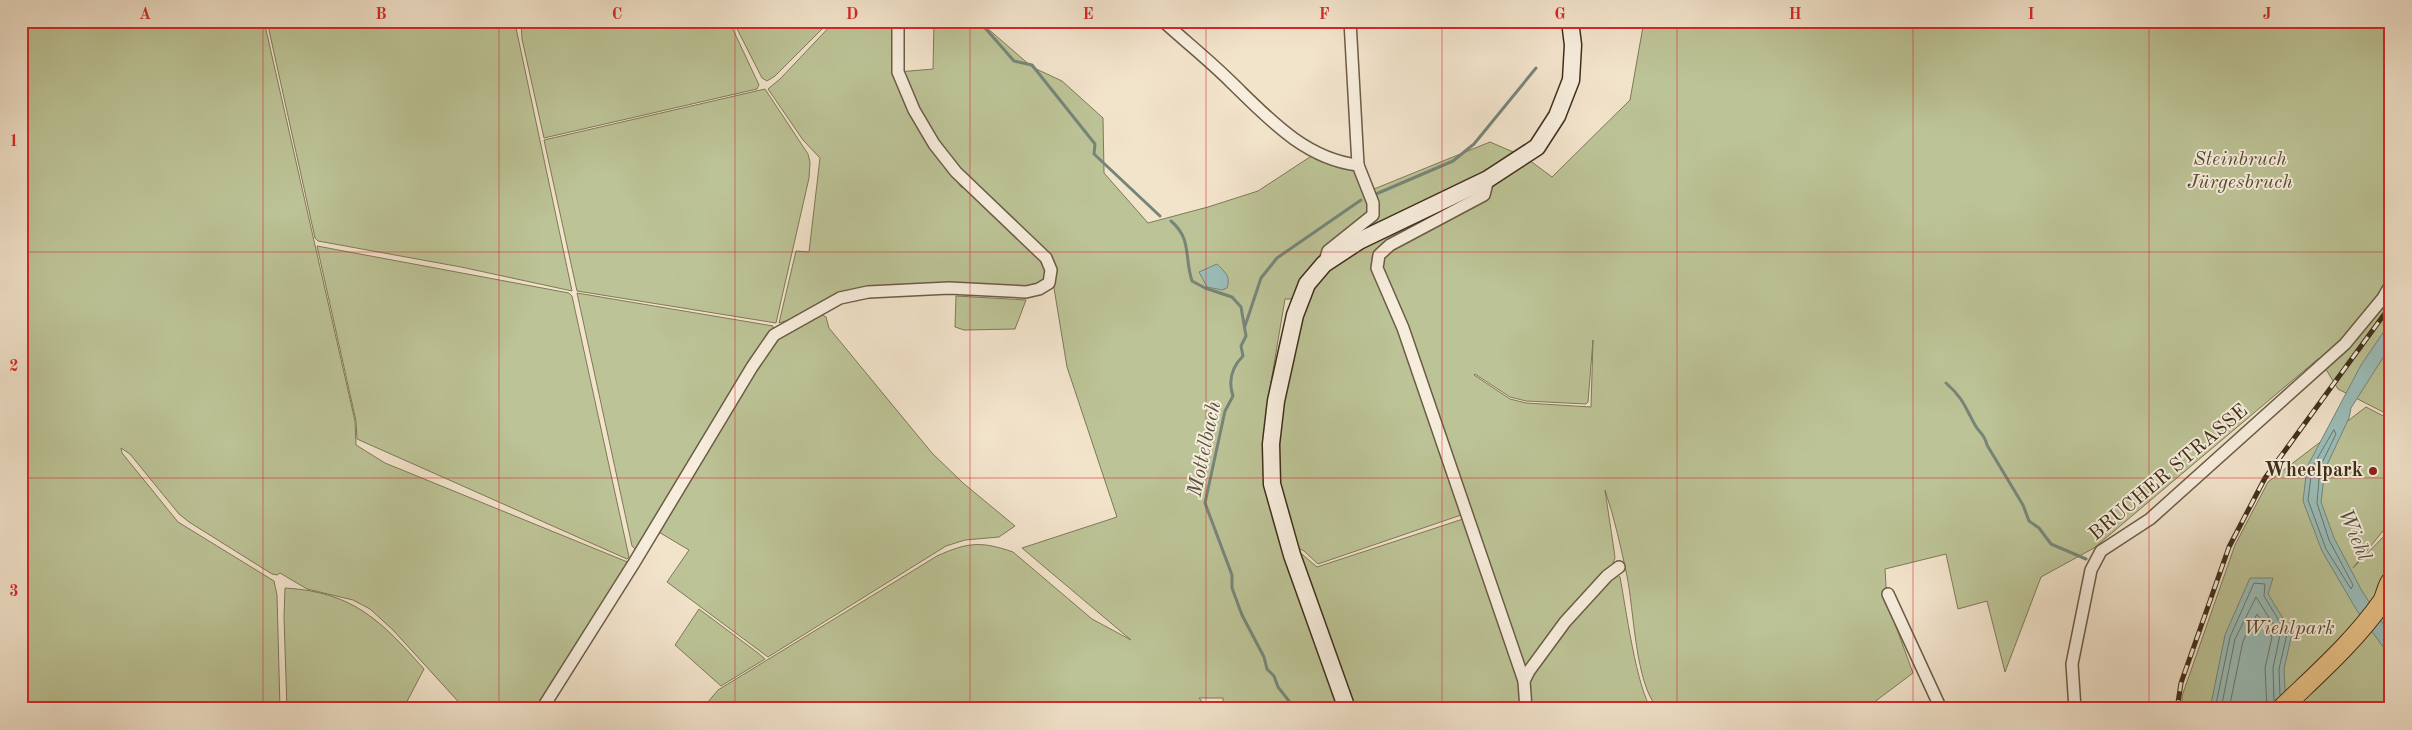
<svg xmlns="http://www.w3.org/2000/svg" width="2412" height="730" viewBox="0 0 2412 730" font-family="'Old Standard TT',serif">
	<rect width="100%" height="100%" fill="#f2e3cb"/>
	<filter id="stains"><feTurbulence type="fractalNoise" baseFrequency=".004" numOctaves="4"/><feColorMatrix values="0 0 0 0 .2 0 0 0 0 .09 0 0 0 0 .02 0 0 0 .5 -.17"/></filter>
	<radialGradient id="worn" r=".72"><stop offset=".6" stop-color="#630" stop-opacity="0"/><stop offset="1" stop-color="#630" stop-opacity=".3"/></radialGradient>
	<g fill="#bcc396" stroke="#7e7957" fill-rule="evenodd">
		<polygon points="21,21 264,21 355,421 356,445 385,463 630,563 535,709 465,709 393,630 370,609 353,600 307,589 280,573 277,575 272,574 189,522 179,514 130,454 121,448 122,453 178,522 274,581 277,595 280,709 21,709"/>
		<polygon points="267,21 485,21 516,28 572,291 461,267 318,241 315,238"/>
		<polygon points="521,21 729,21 759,85 757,89 544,138 522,39"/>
		<polygon points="733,21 830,21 775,76 767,81 762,78"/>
		<path d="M835 21H895V77L904 100 922 135 961 187 972 191C986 204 1053 258 1045 278 1043 283 1037 285 1033 287L891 286 779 323 796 251 809 252 820 158 803 140 768 89 780 79Z"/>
		<path d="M934 21H979L1032 67 1062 81 1103 118 1104 173 1148 223 1208 207 1258 191 1316 153 1358 165 1369 191 1490 142 1525 157 1552 177 1630 100 1644 21H2391V416L2338 389 2319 358 2094 548 2041 577 2005 672 1987 601 1958 609 1946 554 1885 569 1887 602 1913 673 1865 709H1658C1635 683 1634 610 1627 576 1621 547 1614 517 1605 490L1614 550 1615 558 1612 566 1525 669 1464 514 1318 564 1304 551 1295 546 1281 498 1275 443 1306 299H1285L1269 394 1264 456 1342 709H1223V698H1199L1209 709H702L718 690 937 556C968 542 981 541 1013 552L1092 619 1131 640 1022 548 1117 517 1067 367 1051 270 956 172 898 72 933 69ZM1593 340 1591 407 1526 403 1510 399 1474 375 1475 374 1510 397 1526 401 1586 404 1588 402Z"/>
		<polygon points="765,89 808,154 810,162 809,178 776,323 577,291 544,140"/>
		<polygon points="317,246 569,293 572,296 629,557 627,559 357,439 356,421"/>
		<polygon points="577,293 773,326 773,332 640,548 635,549 632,546"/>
		<polygon points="956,296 1026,300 1015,329 964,330 955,327"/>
		<polygon points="819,313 826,317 829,328 932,453 963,483 1015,526 999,537 965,540 946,546 768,657 667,582 689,550 657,531 751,374 779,336"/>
		<polygon points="2366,407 2391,420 2391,521 2353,568 2391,529 2391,570 2377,586 2391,599 2391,709 2182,709 2182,696 2235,545 2268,482"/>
		<polygon points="1466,518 1519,675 1523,709 1353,709 1296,549 1317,567"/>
		<path d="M1618 575 1620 577C1625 603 1637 692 1652 709H1528L1530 676 1567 624 1613 576Z"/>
		<path d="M285 588C354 592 381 621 424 669L403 709H287L284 617Z"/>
		<polygon points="699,609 758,653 765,659 721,686 675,645"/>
	</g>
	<g fill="#9bbeba" stroke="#768579">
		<path d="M1217 264C1225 272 1231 276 1227 288L1222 290 1207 287 1199 272Z"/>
		<polygon points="2391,321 2391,345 2351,408 2349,418 2325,469 2321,502 2334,538 2362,591 2391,636 2391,658 2356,609 2322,551 2303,501 2307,467 2361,365"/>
		<polygon points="2250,578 2273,578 2268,594 2292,633 2284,669 2286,709 2210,709 2225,635"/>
	</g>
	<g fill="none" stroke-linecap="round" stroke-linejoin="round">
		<g stroke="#6d7669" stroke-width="1">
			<polygon points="2334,430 2336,434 2320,467 2317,503 2329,540 2353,585 2351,589 2326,549 2308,500 2312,468"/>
			<polyline points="2215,709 2230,637 2254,583 2265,584 2264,596 2287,634 2279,669 2280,695"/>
			<polyline points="2221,709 2235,639 2256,597 2280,635 2273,668 2274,701"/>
			<polyline points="2229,709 2243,641 2257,614 2272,637 2265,668 2267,709"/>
		</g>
		<g stroke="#768579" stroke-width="3">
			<polyline points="979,21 1014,61 1032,65 1095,144 1094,154 1160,216"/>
			<polyline points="1376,194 1453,161 1474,144 1536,68"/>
			<path d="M1171 221C1192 239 1184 256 1192 281L1205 288 1232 297 1241 307 1246 336 1241 346 1243 356C1232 367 1228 381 1233 396L1225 411 1205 503 1232 575V588L1242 615 1264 657 1267 669 1274 676 1278 687 1289 701V709"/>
			<polyline points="1245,326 1261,278 1277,258 1361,200"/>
			<path d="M1946 383C1963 398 1965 407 1975 425 1980 434 1984 433 1987 445L2023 505 2029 521 2039 528 2051 544 2086 559"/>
		</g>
		<defs>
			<g id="street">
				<path d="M1163 21C1186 42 1210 61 1232 83 1268 118 1305 159 1358 165L1373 203V215L1328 251 1324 264"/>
				<polyline points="1350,21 1358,165"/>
				<polyline points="1488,179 1484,195 1390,245 1379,255 1377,268 1403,328 1524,681"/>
				<polyline points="1888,594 1941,709"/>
				<polyline points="542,709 634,563 752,367 774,335 840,298 868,292 949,288 1026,292 1039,289 1049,283 1051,270 1046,258 956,172 934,144 914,110 898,72 898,21"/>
				<polyline points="1526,709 1524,681 1529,671 1565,622 1607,576 1619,567"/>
				<polyline points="2075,709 2072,664 2091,570 2101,551 2150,519 2345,344 2383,298 2391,284"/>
			</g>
			<polyline id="secondary" points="1347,709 1292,555 1272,484 1271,444 1276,401 1295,315 1307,284 1324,264 1359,241 1488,179 1537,147 1557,116 1571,80 1573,45 1570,21"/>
			<path id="primary" d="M2281 709C2316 675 2354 642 2382 602 2386 596 2386 588 2391 581"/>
		</defs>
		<use href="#street" stroke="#6c5c45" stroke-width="14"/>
		<use href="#secondary" stroke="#3f2f18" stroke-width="19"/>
		<use href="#primary" stroke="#3f2f18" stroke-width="21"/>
		<use href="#street" stroke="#f7eddd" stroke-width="11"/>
		<use href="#secondary" stroke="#f7eddd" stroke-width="16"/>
		<use href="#primary" stroke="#e9c286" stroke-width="19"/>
		<defs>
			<polyline id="rail" points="2177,709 2181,683 2229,547 2265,478 2391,305"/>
		</defs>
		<use href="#rail" stroke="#3f2f18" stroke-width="5"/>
		<use href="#rail" stroke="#f7eddd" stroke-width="3" stroke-dasharray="9" stroke-linecap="butt"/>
	</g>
	<path fill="none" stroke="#d62828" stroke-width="1" stroke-opacity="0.55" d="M263 21V709M499 21V709M735 21V709M970 21V709M1206 21V709M1442 21V709M1677 21V709M1913 21V709M2149 21V709M21 252H2391M21 478H2391"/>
	<circle fill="#8f2418" stroke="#f7eddd" stroke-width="2" cx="2373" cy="471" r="5"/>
	<g text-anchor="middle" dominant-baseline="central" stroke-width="4" stroke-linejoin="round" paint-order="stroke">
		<g font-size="20" font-style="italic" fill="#584d31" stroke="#f7eddd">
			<text x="2240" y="160">Steinbruch<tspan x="2240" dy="23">Jürgesbruch</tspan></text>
			<text x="2289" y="629">Wiehlpark</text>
		</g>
		<g font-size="20" font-weight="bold" fill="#3f2f18" stroke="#f7eddd" text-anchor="end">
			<text x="2363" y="471">Wheelpark</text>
		</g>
		<g font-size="20" fill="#3f2f18" stroke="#f7eddd">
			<text transform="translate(2169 473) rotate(-40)">BRUCHER STRASSE</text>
		</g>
		<g font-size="21" font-style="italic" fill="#565340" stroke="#f7eddd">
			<text transform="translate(1205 449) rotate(-78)">Mottelbach</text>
			<text transform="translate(2354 535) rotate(67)">Wiehl</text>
		</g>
	</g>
	<rect width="2412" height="730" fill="none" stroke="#f2e3cb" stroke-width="55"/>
	<rect x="28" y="28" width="2356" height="674" fill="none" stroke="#d62828" stroke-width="2"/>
	<g font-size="16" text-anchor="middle" font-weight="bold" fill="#d62828">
		<text x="145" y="19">A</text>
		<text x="381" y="19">B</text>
		<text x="617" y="19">C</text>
		<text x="852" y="19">D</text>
		<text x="1088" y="19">E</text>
		<text x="1324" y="19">F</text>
		<text x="1560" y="19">G</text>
		<text x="1795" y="19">H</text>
		<text x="2031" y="19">I</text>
		<text x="2267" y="19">J</text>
		<text x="14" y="146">1</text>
		<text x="14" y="371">2</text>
		<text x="14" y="596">3</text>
	</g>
	<rect width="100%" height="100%" filter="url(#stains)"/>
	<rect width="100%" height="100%" fill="url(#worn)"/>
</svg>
